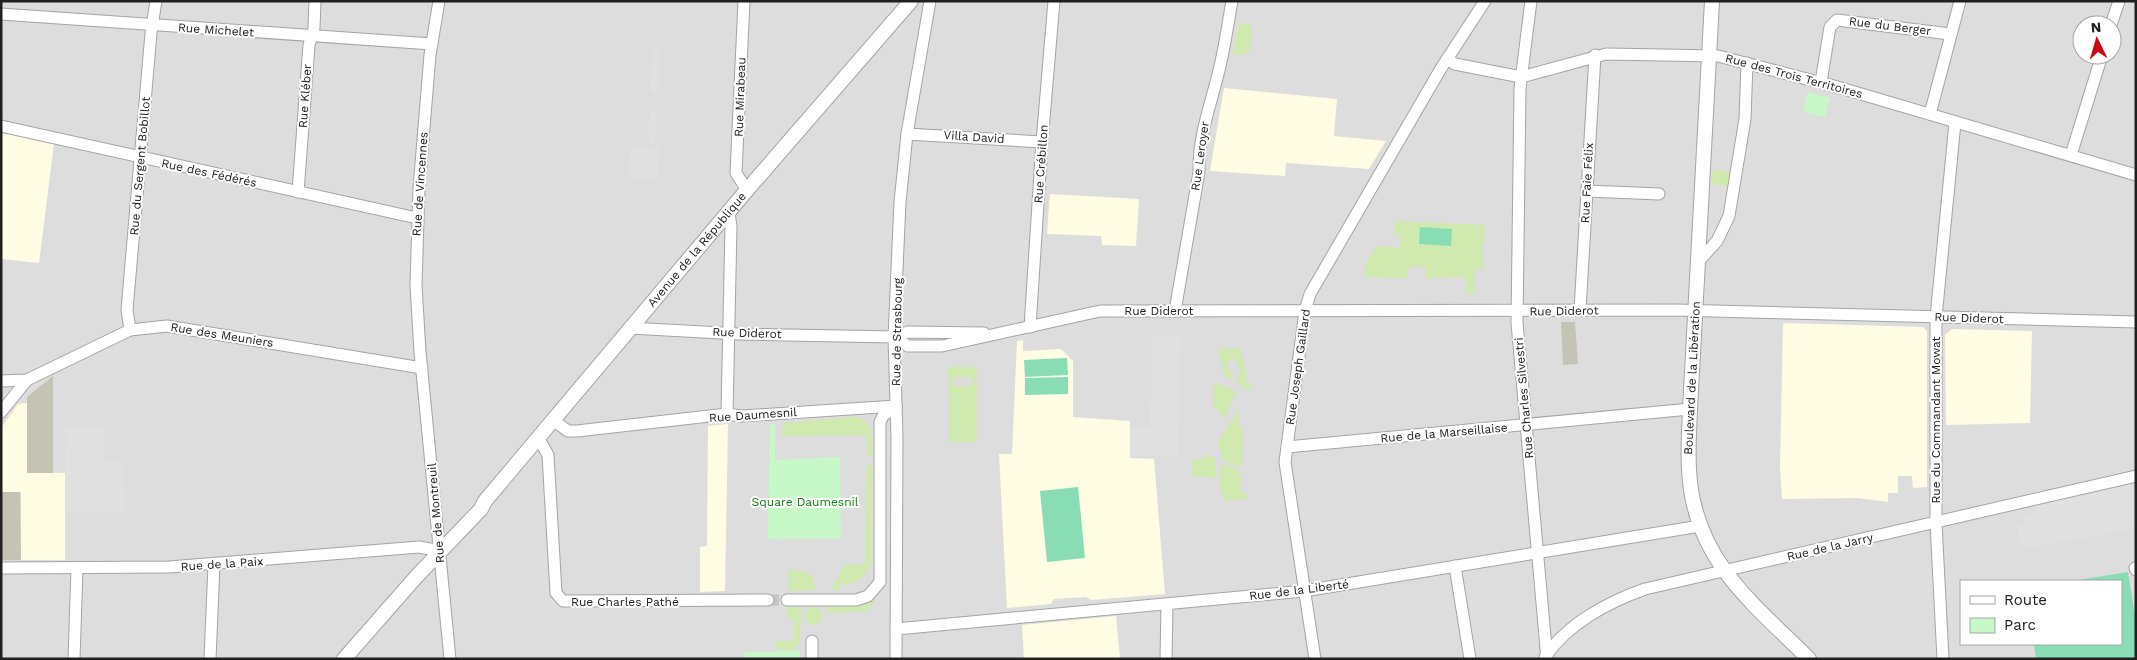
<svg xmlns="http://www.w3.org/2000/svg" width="2137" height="660" viewBox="0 0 2137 660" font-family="'Work Sans',sans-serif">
	<rect width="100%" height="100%" fill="#f0ede7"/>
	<path fill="#dedddd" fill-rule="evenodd" d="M1 1H2136V659H1ZM2082 25H2112V55H2082ZM1961 581H2121V644H1961Z"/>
	<g fill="#fefce3">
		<polygon points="1224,88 1337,99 1334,136 1386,141 1369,169 1286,163 1285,176 1210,171"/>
		<polygon points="1,133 54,143 39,263 1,259"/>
		<polygon points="1050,194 1139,199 1136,246 1102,245 1101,236 1047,234"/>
		<polygon points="1783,323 1923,327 1927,331 1927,487 1913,488 1912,476 1898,476 1898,493 1888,493 1888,502 1858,498 1782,499 1780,468"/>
		<polygon points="1952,329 2032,331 2030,423 1946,425 1945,335"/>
		<polygon points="1023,340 1023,351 1061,349 1073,361 1073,417 1130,421 1130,458 1154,459 1165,594 1091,600 1086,597 1054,599 1051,604 1007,608 999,454 1012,454 1017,341"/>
		<polygon points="27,403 27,472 65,473 65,560 21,560 21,492 1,492 1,428 18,404"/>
		<polygon points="728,424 725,591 700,592 700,547 707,546 708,426"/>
		<polygon points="1116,616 1120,659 1024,659 1022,625"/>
	</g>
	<g fill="#c5c3b3">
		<polygon points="1561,322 1575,322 1578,364 1563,365"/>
		<polygon points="53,376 53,473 27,473 27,397"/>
		<polygon points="1,492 20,492 21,560 1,560"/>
	</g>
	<g fill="#d0e9af">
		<polygon points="1239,23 1252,25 1250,52 1247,51 1246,55 1233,54"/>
		<polygon points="1713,169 1731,172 1728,186 1712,184"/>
		<polygon points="1395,221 1485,225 1485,242 1482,243 1484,269 1475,270 1475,293 1466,293 1466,277 1426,278 1426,267 1409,267 1408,278 1365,277 1365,266 1376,246 1400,248 1401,234 1394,234"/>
		<polygon points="1219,349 1241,349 1247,383 1251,383 1251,389 1244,389 1243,386 1236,382 1240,374 1236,358 1227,362 1226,365 1233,377 1232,380 1223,374"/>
		<polygon points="948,367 977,367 977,380 972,380 972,377 954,377 953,380 949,380"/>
		<polygon points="949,381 953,381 954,386 972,386 972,381 977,381 977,442 949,442"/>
		<polygon points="1214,383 1232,389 1236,392 1224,419 1217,409 1214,408"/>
		<polygon points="1239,409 1239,427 1243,428 1242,464 1238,467 1223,460 1218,442"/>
		<path d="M853 417C876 418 872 439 872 456H867L866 435 782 436 784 423Z"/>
		<polygon points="1204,454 1215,458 1217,478 1193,476 1192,460 1204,460"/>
		<polygon points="1224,464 1241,472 1241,494 1248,494 1248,498 1224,501 1223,493 1221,493 1220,467"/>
		<path d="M866 465H872L871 565C863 579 857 584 840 584V590H833C833 579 843 576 843 565L865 564Z"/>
		<polygon points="800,570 813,576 816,590 789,591 789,571"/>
		<polygon points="873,600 876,602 867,611 827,613 827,607 862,606 867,603 869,605"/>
		<circle cx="813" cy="616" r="9"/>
		<polygon points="787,607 797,607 801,609 800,642 793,650 779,650 775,646 776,641 791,641 794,638 794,619 788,618"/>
	</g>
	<g fill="#c7f8c7">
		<polygon points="1808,92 1830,98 1825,117 1803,112"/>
		<polygon points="770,424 775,424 775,460 840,457 841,538 768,539"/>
		<polygon points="800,651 800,659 745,659 744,652"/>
	</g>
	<g fill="#88ddb5">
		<polygon points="1420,227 1452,229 1451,246 1419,244"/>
		<polygon points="1067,358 1068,375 1025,377 1024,360"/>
		<polygon points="1068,377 1068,394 1025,395 1025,378"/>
		<polygon points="1078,487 1085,558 1047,562 1040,491"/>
		<polygon points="2128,572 2136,622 2136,659 2036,659 2034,644 2121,644 2121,581 2072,581"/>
	</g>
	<g fill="#e0e0e0">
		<polygon points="659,46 659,87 653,94 650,90 652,53"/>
		<polygon points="652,107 658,116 655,140 651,145 646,137"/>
		<polygon points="631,145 661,149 657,176 648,180 627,177"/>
		<polygon points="1153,335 1181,336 1178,457 1130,455 1130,427 1150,427"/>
		<polygon points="65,426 104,426 104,461 124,461 125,512 66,512"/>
		<polygon points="2136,483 2136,529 2024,548 2020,546 2017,524 2024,523 2023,515 2036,512 2035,506"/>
	</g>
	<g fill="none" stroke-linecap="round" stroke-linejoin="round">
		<polyline stroke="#c6c4bf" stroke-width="11" stroke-dasharray="11 5.5" stroke-linecap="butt" points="768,600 787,600"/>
		<defs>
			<g id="minor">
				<polyline points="439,1 430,55 419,188 416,285 420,352 450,659"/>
				<polyline points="744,1 736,173 747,190"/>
				<polyline points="1531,1 1520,88 1517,323 1547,659"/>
				<polyline points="1,14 432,44"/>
				<polyline points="2111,25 2119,1"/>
				<polyline points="1447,59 1455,64 1521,77 1606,54 1718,56 1834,86 2136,175"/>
				<polyline points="1821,82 1830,27 1837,20 1950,34"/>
				<polyline points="1930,114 1960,1"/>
				<polyline points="1,126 417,218"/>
				<polyline points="907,134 1042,142"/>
				<polyline points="2071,155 2102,55"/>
				<polyline points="1587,191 1659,194"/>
				<polyline points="298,192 309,45 314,28 315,1"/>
				<polyline points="1699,261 1717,241 1729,216 1745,119 1747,63"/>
				<polyline points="1580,310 1595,55"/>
				<path d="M1175 311 1199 172C1198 135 1212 102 1220 66 1225 45 1228 23 1232 1"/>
				<polyline points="1030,327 1042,142 1054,1"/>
				<polyline points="630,328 739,334 894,337 908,332 984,333"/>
				<polyline points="130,330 127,310 151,33 156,1"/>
				<polyline points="894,337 908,346 942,346 1100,311 1676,310 2136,322"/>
				<polyline points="1,381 27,380 130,330 167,326 422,368"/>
				<polyline points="1,412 27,380"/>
				<polyline points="727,414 731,226 729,213"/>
				<polyline points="553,420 568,431 577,431 727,414 741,416 896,406"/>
				<polyline points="538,437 548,455 556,593 563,601 768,600"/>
				<polyline points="1287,447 1690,409"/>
				<polyline points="1455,566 1470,659"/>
				<polyline points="1,568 169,567 419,547 441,551"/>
				<polyline points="2135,568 2136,570"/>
				<polyline points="787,600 856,600 868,596 880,582 880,422 883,416 896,406"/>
				<polyline points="896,629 1304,591 1700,526"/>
				<path d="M1545 657C1567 624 1608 602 1645 589L2136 476"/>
				<polyline points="74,659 77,569"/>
				<polyline points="210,659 214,565"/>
				<polyline points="812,659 812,641"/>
				<polyline points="896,659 897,438 894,337 900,202 907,134 930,1"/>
				<polyline points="1166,659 1167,605"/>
				<polyline points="1315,659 1285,462 1305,311 1310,294 1440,70 1485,1"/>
				<polyline points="1943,659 1936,523 1936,317 1955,123"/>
			</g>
			<g id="tertiary">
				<path d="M1712 1 1690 409C1689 436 1687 463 1691 490 1703 567 1757 607 1809 659"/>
				<path id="s1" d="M344 659 416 577 481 509 485 501 747 190 911 1"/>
			</g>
		</defs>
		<use href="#minor" stroke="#a4a4a4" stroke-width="13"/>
		<use href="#tertiary" stroke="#a4a4a4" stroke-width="16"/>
		<use href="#minor" stroke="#fff" stroke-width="11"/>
		<use href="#tertiary" stroke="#fff" stroke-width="14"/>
	</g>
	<g text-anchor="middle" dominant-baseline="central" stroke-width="4" stroke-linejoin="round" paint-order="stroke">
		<g font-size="12" fill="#202020" stroke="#fff">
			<text transform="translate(1890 26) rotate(7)">Rue du Berger</text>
			<text transform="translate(216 30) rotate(4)">Rue Michelet</text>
			<text transform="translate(1794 76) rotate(15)">Rue des Trois Territoires</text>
			<text transform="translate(305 96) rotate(-86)">Rue Kléber</text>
			<text transform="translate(740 97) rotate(-88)">Rue Mirabeau</text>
			<text transform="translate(974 137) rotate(4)">Villa David</text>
			<text transform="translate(1200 156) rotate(-82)">Rue Leroyer</text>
			<text transform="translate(1041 164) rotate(-86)">Rue Crébillon</text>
			<text transform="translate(140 166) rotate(-85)">Rue du Sergent Bobillot</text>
			<text transform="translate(209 173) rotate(12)">Rue des Fédérés</text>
			<text transform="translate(1587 183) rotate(-87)">Rue Faie Félix</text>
			<text transform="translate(420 184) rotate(-86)">Rue de Vincennes</text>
			<text stroke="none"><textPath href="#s1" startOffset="541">Avenue de la République</textPath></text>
			<text x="1159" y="311">Rue Diderot</text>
			<text transform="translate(1564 311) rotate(-1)">Rue Diderot</text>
			<text transform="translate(1969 318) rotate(2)">Rue Diderot</text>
			<text transform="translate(897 332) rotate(-89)">Rue de Strasbourg</text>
			<text transform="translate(747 333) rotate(2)">Rue Diderot</text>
			<text transform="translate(222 335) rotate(9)">Rue des Meuniers</text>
			<text transform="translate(1298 367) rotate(-82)">Rue Joseph Gaillard</text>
			<text transform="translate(1692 378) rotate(-87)">Boulevard de la Libération</text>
			<text transform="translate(1524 398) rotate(-95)">Rue Charles Silvestri</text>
			<text transform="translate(753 415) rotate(-4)">Rue Daumesnil</text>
			<text transform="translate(1936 420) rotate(-90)">Rue du Commandant Mowat</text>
			<text transform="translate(1444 433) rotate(-5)">Rue de la Marseillaise</text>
			<text transform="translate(436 513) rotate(-95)">Rue de Montreuil</text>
			<text transform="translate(1830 547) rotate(-13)">Rue de la Jarry</text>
			<text transform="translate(222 564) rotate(-4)">Rue de la Paix</text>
			<text transform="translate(1299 590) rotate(-7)">Rue de la Liberté</text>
			<text x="625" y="602">Rue Charles Pathé</text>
		</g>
		<g font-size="12" fill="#107e0f" stroke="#fff">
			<text x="805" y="502">Square Daumesnil</text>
		</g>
	</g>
	<rect width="2137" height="660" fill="none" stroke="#202020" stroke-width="5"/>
	<rect x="1960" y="580" width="162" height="65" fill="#ffffff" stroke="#a6a6a6"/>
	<rect x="1970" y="596" width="25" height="8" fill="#ffffff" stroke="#a6a6a6"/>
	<text x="2004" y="605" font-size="15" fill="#202020">Route</text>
	<rect x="1970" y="618" width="25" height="15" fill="#c7f8c7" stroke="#a6a6a6"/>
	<text x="2004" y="630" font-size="15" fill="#202020">Parc</text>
	<g transform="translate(2097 40) rotate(355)"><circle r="24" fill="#ffffff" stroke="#a6a6a6"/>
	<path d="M0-4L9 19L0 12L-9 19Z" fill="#cb0617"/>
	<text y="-8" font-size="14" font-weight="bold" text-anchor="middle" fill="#202020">N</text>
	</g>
</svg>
